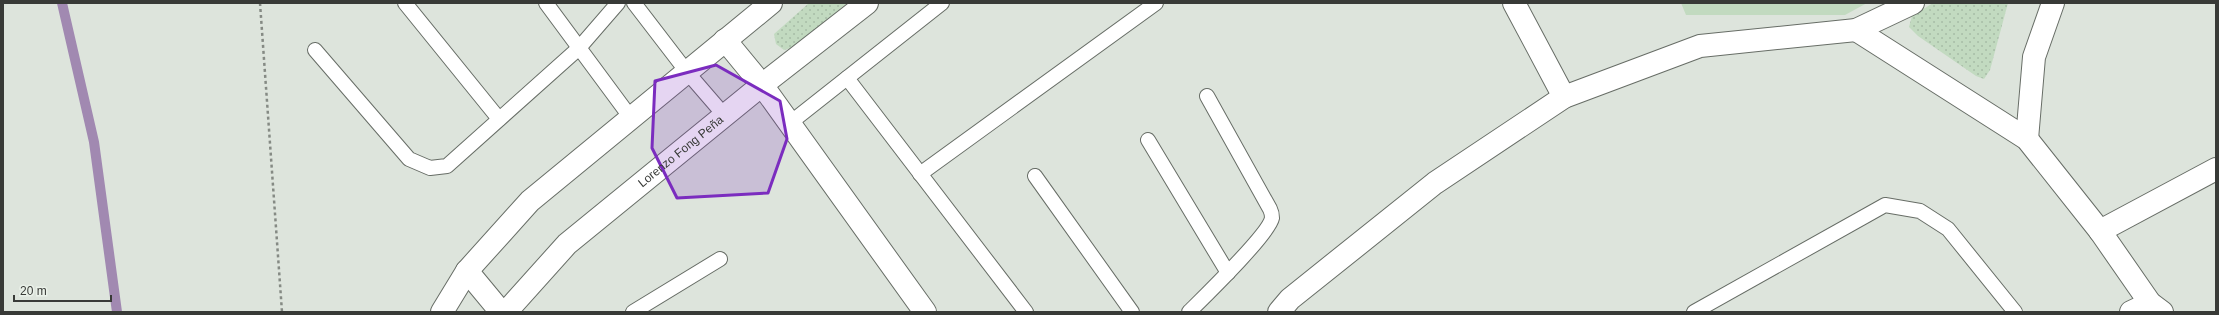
<svg xmlns="http://www.w3.org/2000/svg" width="2219" height="315" viewBox="0 0 2219 315" font-family="Arial,sans-serif">
	<defs>
		<pattern id="grass-dots" width="8" height="8" patternUnits="userSpaceOnUse"><rect width="8" height="8" fill="#c2dac0"/><path d="M2 2h.1M6 6h.1" fill="none" stroke="#a7bca6" stroke-width="1.8" stroke-linecap="round"/></pattern>
	</defs>
	<rect width="100%" height="100%" fill="#dde4dc"/>
	<g fill="url(#grass-dots)">
		<polygon points="809,3 847,3 794,47 784,50 776,44 774,34"/>
		<polygon points="1933,3 2008,3 1990,70 1984,79 1976,76 1918,36 1909,27 1912,16"/>
	</g>
	<polygon fill="#c2dac0" points="1681,3 1867,3 1845,15 1686,15"/>
	<g fill="none" stroke-linecap="round" stroke-linejoin="round">
		<polyline stroke="#a189b1" stroke-width="10" points="62,3 94,142 117,312"/>
		<defs>
			<g id="lane">
				<polyline points="405,3 499,119"/>
				<polyline points="546,3 631,118"/>
				<polyline points="634,3 687,72 725,116"/>
				<polyline points="315,50 409,159 430,168 447,166 579,48 618,3"/>
				<polyline points="847,78 1026,312"/>
				<polyline points="790,123 942,3"/>
				<polyline points="1148,140 1228,273"/>
				<polyline points="920,174 1156,3"/>
				<polyline points="1035,176 1132,312"/>
				<polyline points="633,312 720,259"/>
				<path d="M1189 312C1203 298 1269 234 1272 218 1272 216 1271 211 1270 209L1207 96"/>
				<polyline points="1694,312 1885,205 1920,211 1948,229 2015,312"/>
			</g>
			<g id="street">
				<polyline points="1514,3 1564,97"/>
				<polyline points="1856,30 2027,139 2100,231 2150,303 2162,312"/>
				<polyline points="725,40 762,85 925,312"/>
				<polyline points="2027,139 2034,57 2053,3"/>
				<polyline points="2100,231 2216,169"/>
				<polyline points="467,271 501,312"/>
				<polyline points="442,312 467,271 530,201 771,3"/>
				<path id="s1" d="M506 312 567 244 762 85 867 3"/>
				<polyline points="1279,312 1290,299 1435,183 1564,97 1700,46 1856,30 1913,3"/>
				<polyline points="2131,312 2150,303"/>
			</g>
		</defs>
		<use href="#lane" stroke="#676d66" stroke-width="16"/>
		<use href="#street" stroke="#676d66" stroke-width="24"/>
		<polyline stroke="#858a84" stroke-width="2.5" stroke-dasharray="3 3" stroke-linecap="butt" points="260,3 282,312"/>
		<use href="#lane" stroke="#fff" stroke-width="14"/>
		<use href="#street" stroke="#fff" stroke-width="22"/>
	</g>
	<path fill="#7b2cbf" fill-opacity="0.2" stroke="#7b2cbf" stroke-width="3" stroke-linejoin="round" d="M716 65 780 101 787 139 768 193 677 198 652 148 655 81Z"/>
	<g text-anchor="middle" dominant-baseline="central" stroke-width="4" stroke-linejoin="round" paint-order="stroke">
		<g font-size="12" fill="#383a37" stroke="#eaf1e9">
			<text stroke="none"><textPath href="#s1" startOffset="238">Lorenzo Fong Peña</textPath></text>
		</g>
	</g>
	<rect width="2219" height="315" fill="none" stroke="#383a37" stroke-width="8"/>
	<path d="M14 295v6h97v-6" fill="none" stroke="#383a37" stroke-width="2"/>
	<text x="20" y="295" font-size="12" fill="#383a37" stroke="#eaf1e9" stroke-width="3" paint-order="stroke">20 m</text>
</svg>
